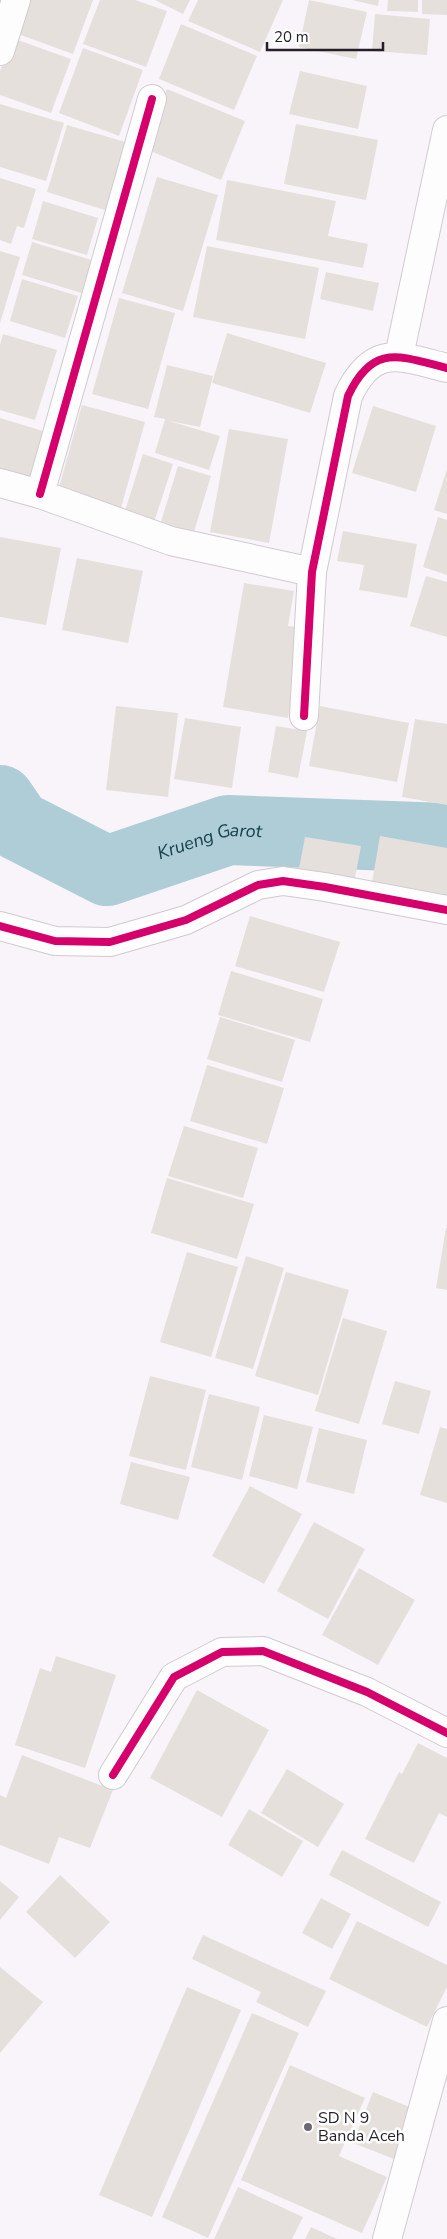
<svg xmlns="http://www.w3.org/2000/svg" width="447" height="2239" viewBox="0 0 447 2239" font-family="'Nunito Sans',sans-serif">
	<rect width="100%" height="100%" fill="#f9f4f9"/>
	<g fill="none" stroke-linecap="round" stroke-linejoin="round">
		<path stroke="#aecdd7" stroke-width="70" id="s1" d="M0 800 17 825 107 871 228 830 447 838"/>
	</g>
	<g fill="#e6e0dc">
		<polygon points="30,0 93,0 73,54 18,34"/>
		<polygon points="100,0 135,0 167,11 146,67 83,44"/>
		<polygon points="155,0 190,0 183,14"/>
		<polygon points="198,0 283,0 260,52 188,21"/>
		<polygon points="309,0 367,12 356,59 299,47"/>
		<polygon points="352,0 379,0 378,6"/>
		<polygon points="388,0 418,0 418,12 387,11"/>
		<polygon points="422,0 447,0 447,15 422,14"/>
		<polygon points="375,14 430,19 427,55 372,51"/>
		<polygon points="181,24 257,56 234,110 159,79"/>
		<polygon points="12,38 71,59 51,113 0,95 0,71"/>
		<polygon points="83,48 143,70 119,136 59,113"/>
		<polygon points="300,71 367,86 358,129 289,114"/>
		<polygon points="167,89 245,121 221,180 143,148"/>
		<polygon points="0,104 64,123 46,181 0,167"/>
		<polygon points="296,124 378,140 366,200 284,184"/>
		<polygon points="67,125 129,143 108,211 47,192"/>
		<polygon points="157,177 218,195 183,311 122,293"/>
		<polygon points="0,178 36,189 24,228 17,226 11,244 0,240"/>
		<polygon points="227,180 336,201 328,236 368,244 363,268 216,240"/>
		<polygon points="43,201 98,218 87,255 32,239"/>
		<polygon points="32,242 95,261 85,294 22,275"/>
		<polygon points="207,246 319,268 305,339 193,317"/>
		<polygon points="0,251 20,257 0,323"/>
		<polygon points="326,272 379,283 373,311 320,299"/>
		<polygon points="22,279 78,296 65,338 10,321"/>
		<polygon points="119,298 175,313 148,409 92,394"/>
		<polygon points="227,333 326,363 310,413 212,383"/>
		<polygon points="3,334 57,350 35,420 0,410 0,345"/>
		<polygon points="167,365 213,376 200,427 169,421 220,436 209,470 155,453 165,419 154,417"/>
		<polygon points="82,405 145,422 121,508 58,491"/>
		<polygon points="373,406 436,426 416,492 352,473"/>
		<polygon points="0,418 43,431 29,480 0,471"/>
		<polygon points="229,429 288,439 269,543 210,532"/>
		<polygon points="143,454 173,464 154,522 124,514"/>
		<polygon points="178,466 211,476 193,535 160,525"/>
		<polygon points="447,469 447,514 434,510"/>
		<polygon points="438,517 447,520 447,575 423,567"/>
		<polygon points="343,531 417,544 407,598 359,590 364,565 337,561"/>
		<polygon points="0,537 61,548 46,625 0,617"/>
		<polygon points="77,558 143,571 128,643 62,630"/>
		<polygon points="426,576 447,582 447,637 410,626"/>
		<polygon points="244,583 294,591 288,626 303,628 288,718 223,707"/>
		<polygon points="116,706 178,713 168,797 106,790"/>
		<polygon points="320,706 409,723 397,782 309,766"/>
		<polygon points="185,718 241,727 232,788 174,779"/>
		<polygon points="415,719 447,724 447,805 402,797"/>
		<polygon points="276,726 307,731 298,778 268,772"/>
		<polygon points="380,836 447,848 447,907 370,894"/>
		<polygon points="305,837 361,846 354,883 298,874"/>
		<polygon points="250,916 340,942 324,992 235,966"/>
		<polygon points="231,971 323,999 310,1042 218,1015"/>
		<polygon points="220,1017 295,1040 282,1082 207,1059"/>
		<polygon points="207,1065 284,1088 267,1144 190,1121"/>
		<polygon points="184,1126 258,1148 243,1198 168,1176"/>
		<polygon points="167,1178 254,1204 237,1259 151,1233"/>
		<polygon points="446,1228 447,1228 447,1290 436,1288"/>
		<polygon points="187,1252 238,1267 211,1357 160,1342"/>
		<polygon points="246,1256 284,1268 253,1369 215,1358"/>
		<polygon points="286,1272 349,1290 318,1395 255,1376"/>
		<polygon points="343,1318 387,1331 359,1424 315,1411"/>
		<polygon points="150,1376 206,1390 186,1470 129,1456"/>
		<polygon points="395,1381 431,1391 419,1434 382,1424"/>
		<polygon points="209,1394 260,1407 242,1480 191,1467"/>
		<polygon points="264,1415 313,1427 297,1489 249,1476"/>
		<polygon points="440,1427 447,1429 447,1503 420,1495"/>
		<polygon points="319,1428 367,1440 354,1494 306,1482"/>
		<polygon points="131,1462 190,1477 178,1520 120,1504"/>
		<polygon points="250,1486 302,1514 264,1584 212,1556"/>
		<polygon points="314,1522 365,1549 328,1619 277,1591"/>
		<polygon points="359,1568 415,1600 378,1665 322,1635"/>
		<polygon points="56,1656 116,1675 85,1768 15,1745 40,1668 51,1672"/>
		<polygon points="197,1690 269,1730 222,1817 150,1778"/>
		<polygon points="418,1743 447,1758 447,1817 439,1813 414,1863 365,1839 399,1772 402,1774"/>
		<polygon points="22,1755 113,1790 90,1848 59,1837 49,1864 0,1845 0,1795 6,1798"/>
		<polygon points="287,1769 344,1804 318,1847 261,1813"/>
		<polygon points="249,1809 303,1841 282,1877 228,1845"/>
		<polygon points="342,1850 441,1902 428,1927 329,1875"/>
		<polygon points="60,1875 110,1922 75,1958 26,1912"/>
		<polygon points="0,1881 19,1897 0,1920"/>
		<polygon points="321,1898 351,1914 332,1949 302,1933"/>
		<polygon points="357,1921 447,1965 447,1987 427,2027 329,1979"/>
		<polygon points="203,1935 326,1991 308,2027 256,2002 261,1992 192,1959"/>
		<polygon points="0,1967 43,2002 0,2053"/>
		<polygon points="187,1987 241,2010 152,2217 99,2195"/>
		<polygon points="252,2013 299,2033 208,2238 162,2217"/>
		<polygon points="290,2065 365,2098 339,2156 387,2177 362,2233 241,2180"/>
		<polygon points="373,2092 419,2111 399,2161 353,2143"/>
		<polygon points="238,2187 303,2217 292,2239 214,2239"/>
		<polygon points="311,2227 337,2239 305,2239"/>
	</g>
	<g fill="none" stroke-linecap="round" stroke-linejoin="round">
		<defs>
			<g id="minor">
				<polyline points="0,51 16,0"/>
				<polyline points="399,356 447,130"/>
				<polyline points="0,483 40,494 171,541 312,572"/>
				<polyline points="40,494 152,99"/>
				<path d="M304 716 312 572 348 396C373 343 399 356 447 368"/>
				<polyline points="0,926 55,941 110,942 186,920 258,885 283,881 325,887 447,910"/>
				<polyline points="113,1775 174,1677 222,1652 263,1651 367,1692 447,1733"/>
				<polyline points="387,2239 447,2021"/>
			</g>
		</defs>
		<use href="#minor" stroke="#d1cad1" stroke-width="30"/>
		<use href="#minor" stroke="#fefdfe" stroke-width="28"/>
		<defs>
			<g id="cycleway">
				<polyline points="40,494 152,99"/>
				<path d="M304 716 312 572 348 396C373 343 399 356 447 368"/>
				<polyline points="0,926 55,941 110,942 186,920 258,885 283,881 325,887 447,910"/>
				<polyline points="113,1775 174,1677 222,1652 263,1651 367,1692 447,1733"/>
			</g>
		</defs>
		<use href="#cycleway" stroke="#fff" stroke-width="11"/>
		<use href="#cycleway" stroke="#d6006c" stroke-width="8"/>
	</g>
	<circle fill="#6f6870" stroke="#fff" stroke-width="2" cx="308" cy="2127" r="5"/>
	<g text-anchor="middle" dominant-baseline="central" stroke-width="5" stroke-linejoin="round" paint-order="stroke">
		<g font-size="16" fill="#251d27" stroke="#fff" text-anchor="start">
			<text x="318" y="2118">SD N 9<tspan x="318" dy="18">Banda Aceh</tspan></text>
		</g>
		<g font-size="18" font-style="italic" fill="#16414b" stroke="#fff">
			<text stroke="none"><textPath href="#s1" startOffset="239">Krueng Garot</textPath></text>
		</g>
	</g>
	<path d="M267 42v8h116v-8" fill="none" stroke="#251d27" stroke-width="2.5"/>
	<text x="274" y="42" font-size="15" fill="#251d27" stroke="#ffffff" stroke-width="4" paint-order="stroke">20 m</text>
</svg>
